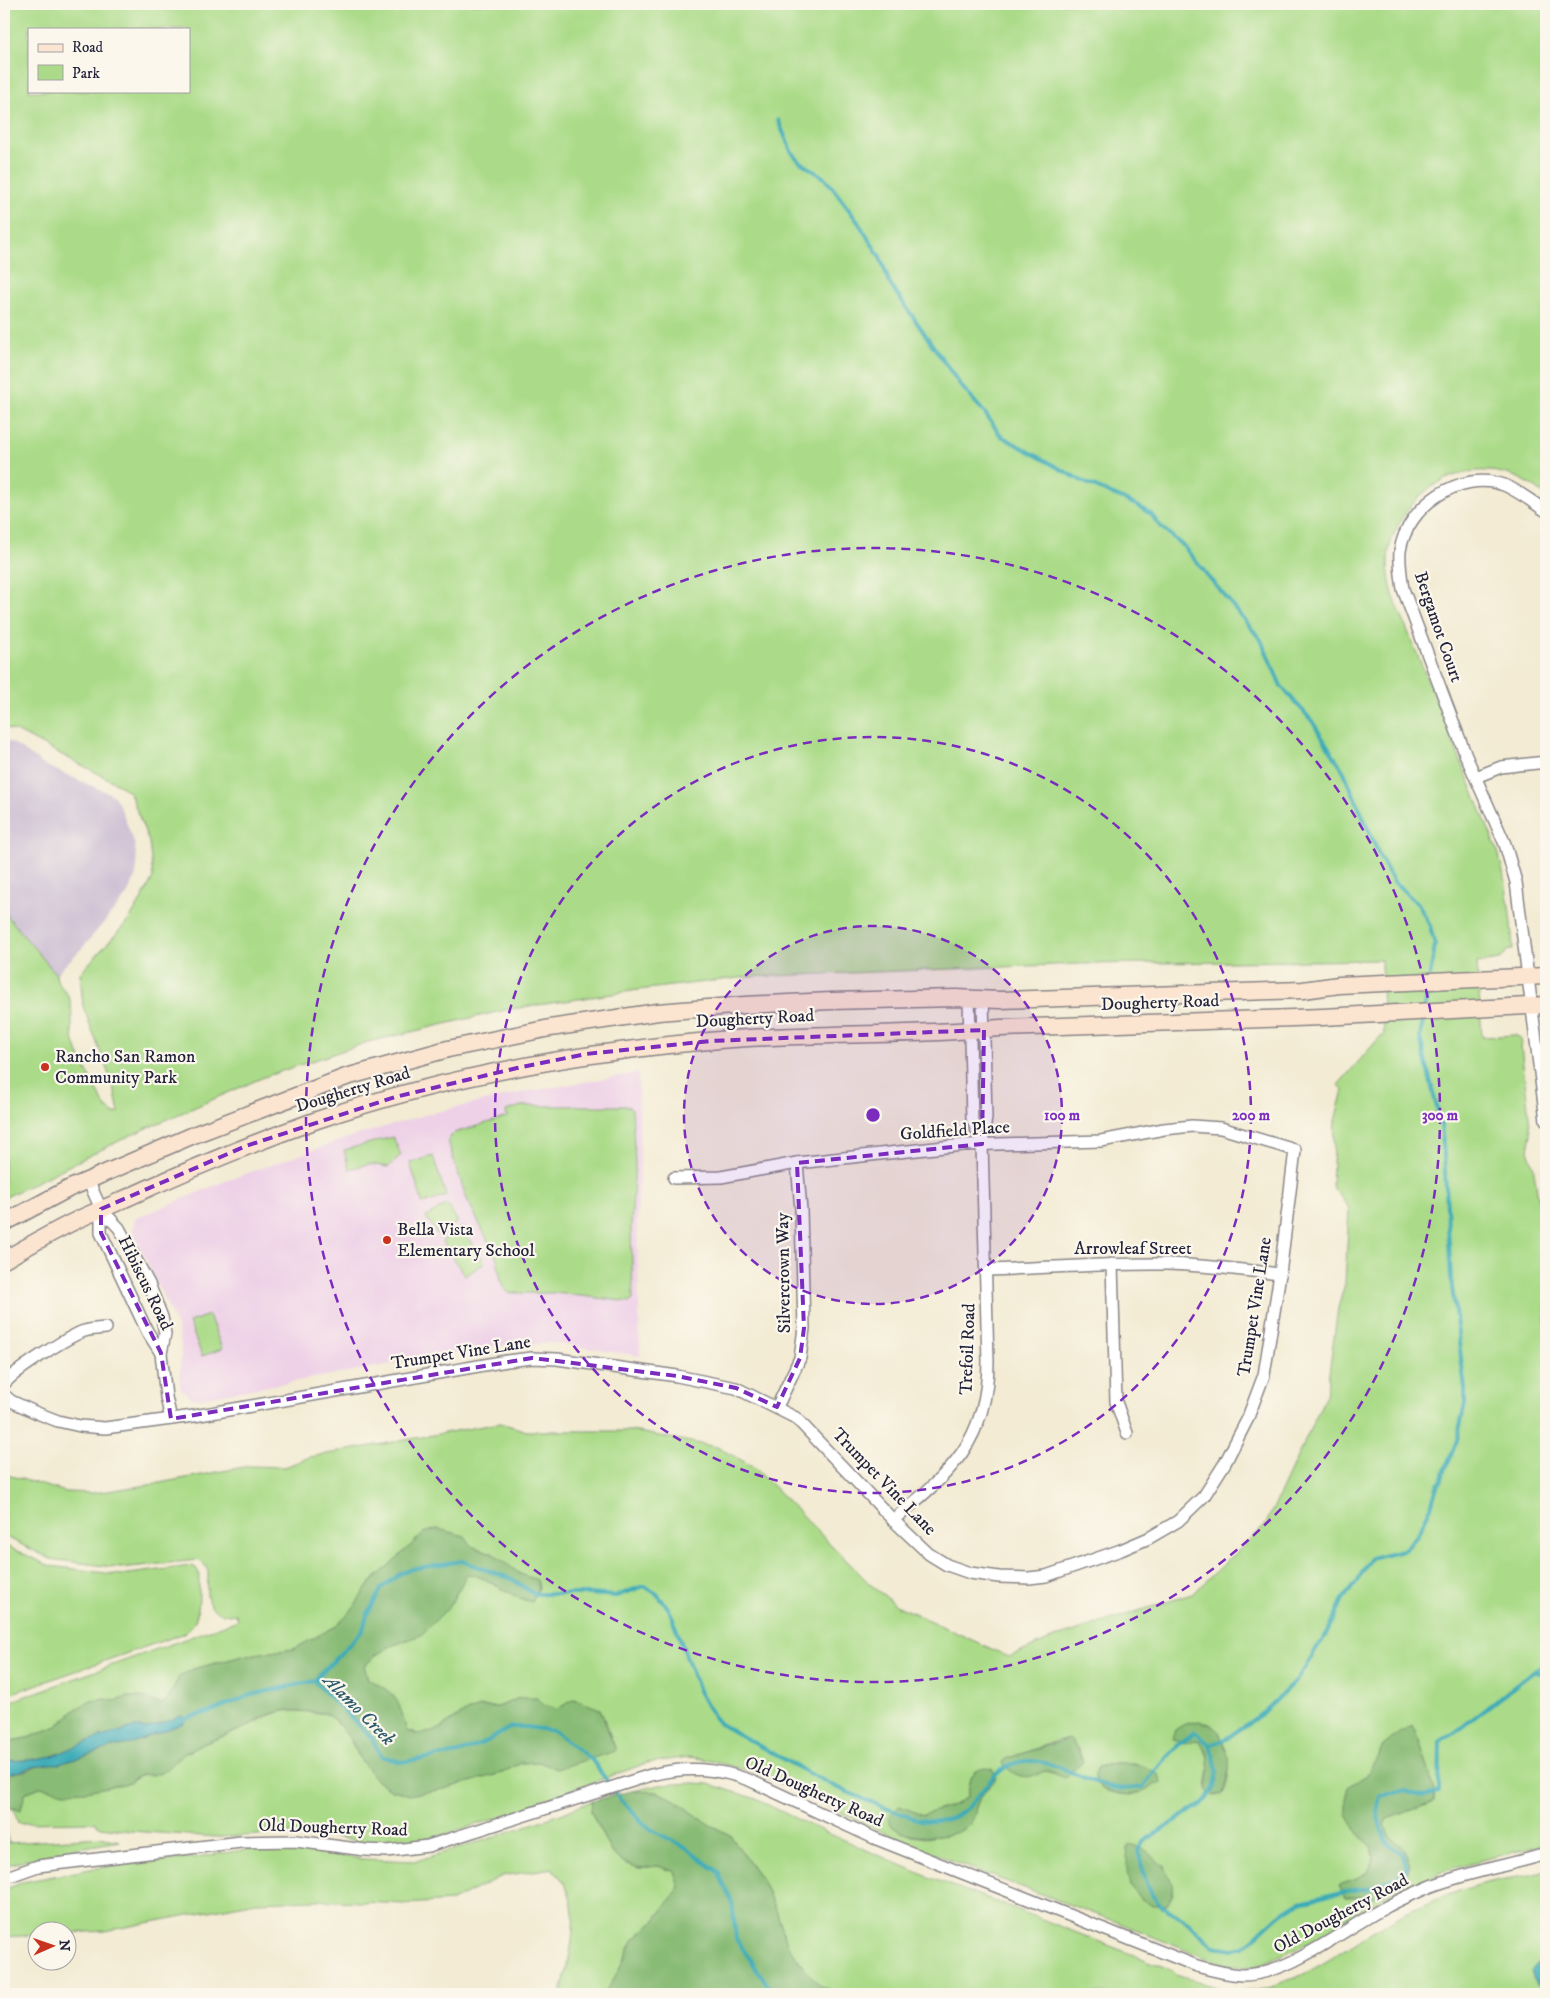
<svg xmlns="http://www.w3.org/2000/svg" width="1550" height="1998" viewBox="0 0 1550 1998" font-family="'IM FELL DW Pica',serif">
	<rect width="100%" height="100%" fill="#fbf7ec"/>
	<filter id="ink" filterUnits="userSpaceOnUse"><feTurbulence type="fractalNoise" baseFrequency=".02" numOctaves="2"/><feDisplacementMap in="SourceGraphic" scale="10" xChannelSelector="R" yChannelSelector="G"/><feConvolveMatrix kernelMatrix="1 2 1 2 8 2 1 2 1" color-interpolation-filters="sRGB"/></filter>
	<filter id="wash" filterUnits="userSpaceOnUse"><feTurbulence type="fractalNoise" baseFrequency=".0096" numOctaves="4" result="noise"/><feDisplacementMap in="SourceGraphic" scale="20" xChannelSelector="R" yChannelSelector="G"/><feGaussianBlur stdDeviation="1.12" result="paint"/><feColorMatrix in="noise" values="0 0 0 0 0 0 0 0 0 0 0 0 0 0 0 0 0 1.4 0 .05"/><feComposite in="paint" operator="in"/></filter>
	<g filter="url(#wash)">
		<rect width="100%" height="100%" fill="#f3ebd3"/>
		<polygon fill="#eed0e7" points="638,1073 640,1163 637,1223 640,1356 555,1343 495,1346 200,1398 192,1398 180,1387 181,1346 176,1324 133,1232 135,1219 228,1180 351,1137 428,1114 525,1092"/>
		<polygon fill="#ccbed3" points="4,740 13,743 44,765 113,795 120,806 135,845 137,865 136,875 127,895 83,947 56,974 4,912"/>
		<g fill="#abdb88" stroke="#667e62" fill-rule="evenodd">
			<path d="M4 4H1546V496C1535 487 1524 479 1510 475 1457 458 1404 494 1390 546 1386 562 1389 579 1393 595L1498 852C1507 884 1511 917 1513 950H1508L1500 960 1477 963 1482 1037 1515 1035 1520 1038 1531 1134 1528 1150 1533 1165 1540 1211 1546 1230V1844L1459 1866 1419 1881 1360 1910 1329 1931 1302 1946 1253 1967 1230 1966 1193 1953 1117 1922 967 1867 891 1836 757 1773 703 1759 688 1757 647 1763 546 1799 515 1813 439 1836 411 1841 375 1843 306 1833 217 1837 131 1831 100 1827 94 1822 18 1823 13 1808 18 1810 25 1793 40 1787 130 1783C140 1770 158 1777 170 1767 174 1763 176 1759 181 1756 199 1743 223 1738 244 1728 258 1722 269 1713 285 1711 290 1710 323 1713 326 1714 343 1724 352 1743 360 1759L444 1789 502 1773 521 1763 539 1762 556 1768 616 1750 600 1709H557L519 1698 498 1707H480L464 1713 434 1732 416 1734 407 1731 404 1721 384 1688 368 1679 364 1666 376 1655 391 1646 421 1635 449 1607 467 1574C492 1577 508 1597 532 1602L539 1588 537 1580 520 1574 492 1553 472 1546 438 1529 424 1533 370 1583 351 1611 334 1628 294 1649 247 1655 193 1669 168 1699 161 1705 128 1697 114 1701 105 1699 76 1709 57 1726 28 1738 4 1742V1704L238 1620 236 1614C223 1617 209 1611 207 1596 206 1588 209 1580 208 1572 207 1566 203 1563 198 1560L120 1568 51 1559 4 1536V1474L66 1492 93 1493 149 1485 249 1466 285 1467 310 1457 500 1423 527 1431H633L717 1447 754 1467 871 1585 896 1605 1009 1657 1056 1637 1192 1594 1265 1526 1326 1395 1338 1308 1345 1284 1349 1208 1332 1186 1335 1121 1343 1090 1338 1085 1380 1037 1384 1036 1381 960 1079 964 747 977 638 990 505 1010 368 1042 264 1077 129 1136 4 1198V912L56 974C56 985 66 989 70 1000 73 1013 71 1026 73 1038 77 1057 98 1090 106 1108L115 1114 119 1113 114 1088 83 1006 80 973 129 920 143 897 153 877 149 842 130 793 118 784 20 733 4 727ZM29 29H189V91H29ZM1412 1725C1423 1749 1431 1774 1435 1801L1387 1819 1384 1825 1389 1836 1402 1845C1401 1856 1402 1870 1399 1881 1395 1899 1360 1896 1346 1897L1339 1885 1357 1879 1367 1872 1374 1857 1372 1846 1359 1835 1347 1787 1367 1775 1378 1758 1382 1747ZM1219 1732C1229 1758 1233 1767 1223 1795L1206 1785C1210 1767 1210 1756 1200 1741L1195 1740ZM1060 1740 1078 1749 1083 1761 1065 1777 1006 1759ZM1114 1763H1135L1159 1774C1138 1796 1135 1799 1104 1790L1098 1767ZM971 1778H997L985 1791 978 1802 969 1825 962 1830 926 1838 912 1836 893 1827 899 1806C906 1810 914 1814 922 1815 936 1815 955 1805 967 1797ZM1146 1851 1156 1861 1164 1866 1173 1894 1167 1905 1144 1902 1129 1885Z"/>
			<polygon points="521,1106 628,1106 632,1109 635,1163 631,1226 633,1300 630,1302 556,1293 508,1293 502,1285 497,1259 466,1197 448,1142 449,1138 454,1133 507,1117 506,1111"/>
			<polygon points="393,1137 401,1155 388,1167 369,1164 349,1169 344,1150"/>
			<polygon points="433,1156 446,1196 423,1204 410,1163"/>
			<polygon points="447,1204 458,1222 438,1235 426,1217"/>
			<polygon points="462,1227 485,1263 465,1276 442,1241"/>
			<polygon points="209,1315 222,1349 202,1356 189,1322"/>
			<path d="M4 1545 50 1566 121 1575 191 1566 196 1568 199 1573C198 1593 203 1621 185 1633L4 1696Z"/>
			<path d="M694 1783 709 1784 756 1799 807 1824 933 1879 995 1901 1172 1970 1176 1974C1195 1980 1215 1988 1234 1991 1293 1998 1360 1933 1412 1910 1435 1900 1461 1889 1487 1883 1506 1878 1527 1877 1546 1871V1963L1537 1964 1541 1985 1546 1984V1994H842L820 1986 803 1967 788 1946 777 1913 763 1882 730 1835 710 1825 675 1800 657 1792 632 1791 660 1785Z"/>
			<path d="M592 1801 591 1812 611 1852 623 1862 639 1868 658 1866 675 1872 680 1887 654 1921 634 1939 613 1981 603 1994H561C568 1959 582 1921 566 1886 564 1880 556 1874 552 1868L502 1876 452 1901 406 1904 315 1900 256 1902 105 1931 68 1933V1930H38L37 1935 4 1937V1890L23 1882 96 1868 175 1860 258 1848 301 1849 362 1859 416 1861 488 1839 561 1814Z"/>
			<polygon points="7,1828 8,1843 100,1837 119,1841 62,1851 4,1866 4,1829"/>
		</g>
		<g fill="#88bb74" stroke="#556e58">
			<path d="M438 1529 465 1536 472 1546 492 1553 520 1574 537 1580 539 1588 532 1602C508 1597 492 1577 467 1574L449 1607 421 1635 391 1646 376 1655 364 1666 368 1679C400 1696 397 1698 407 1731L416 1734 434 1732 464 1713 480 1707H498L519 1698H537L545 1706 557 1709 574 1699 600 1709 616 1751 556 1769 539 1762 521 1763 502 1773 444 1789 409 1795 390 1789 377 1781 360 1759 351 1740 335 1720 325 1713 287 1710 267 1715 244 1728 205 1743 182 1755 164 1772 152 1775H141L133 1779 130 1783 86 1791 65 1792 40 1787 25 1793 21 1810 13 1808 4 1810V1781L8 1779V1774L29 1770 48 1762 59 1764 113 1747 130 1744 184 1723 160 1725 145 1729 136 1727 94 1739 53 1756 29 1760 4 1761V1742L28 1738 57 1726 76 1709 91 1701 105 1699 114 1701 128 1697H142L161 1704 168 1699 179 1677 193 1669 247 1655 294 1649 334 1627 351 1611 370 1583 424 1533Z"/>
			<polygon points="1199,1721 1210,1724 1219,1732 1229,1758 1229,1769 1223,1795 1212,1796 1207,1789 1209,1771 1207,1752 1200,1741 1195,1740 1185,1743 1173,1740 1176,1729 1185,1724"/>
			<path d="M1412 1725C1423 1749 1431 1774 1435 1801L1387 1819 1384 1824 1389 1836 1402 1845 1410 1864 1407 1875 1395 1888 1385 1894 1377 1897H1346L1339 1885 1357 1879 1367 1872 1374 1857 1372 1846 1359 1835 1347 1815V1787L1367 1775 1378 1758 1382 1747 1399 1733Z"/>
			<path d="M1068 1739 1073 1742 1083 1761 1065 1778C1059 1776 1052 1771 1046 1771 1041 1772 1039 1774 1035 1775 1022 1780 1011 1773 1003 1764L1005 1759Z"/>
			<path d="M1114 1763C1137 1763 1138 1763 1159 1774L1161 1782 1141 1792 1131 1795 1122 1794 1104 1790 1098 1786 1094 1775 1098 1767Z"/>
			<path d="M985 1768 992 1769 997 1778C990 1785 982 1793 978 1802 975 1809 975 1818 970 1824 957 1841 891 1843 888 1817L899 1806 923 1815 956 1804 967 1797 971 1778 975 1771Z"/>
			<polygon points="632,1791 657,1792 675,1800 710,1825 730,1835 763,1882 777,1913 788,1946 803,1967 820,1986 842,1994 603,1994 613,1981 634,1939 654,1921 680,1887 675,1872 658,1866 639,1868 623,1862 611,1852 591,1812 592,1801"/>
			<path d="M1134 1845C1156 1855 1184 1879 1167 1905L1153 1906C1124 1891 1126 1875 1128 1846Z"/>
		</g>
		<g fill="#3babb7" stroke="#2e6679">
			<path d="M181 1716 185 1718 184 1723 130 1744 113 1747 59 1764C44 1762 24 1771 8 1774V1779L4 1781V1761L29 1760 53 1756 94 1739 136 1727 145 1729Z"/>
			<path d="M1546 1963V1984C1537 1986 1533 1979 1531 1971L1537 1964Z"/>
		</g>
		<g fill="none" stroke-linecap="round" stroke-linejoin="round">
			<g stroke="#3babb7" stroke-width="4">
				<polyline points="778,120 791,151 799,161 823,177 832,187 858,222 880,257 890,284 961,386 984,412 1001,436 1082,481 1136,505 1151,514 1159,525 1184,547 1261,640 1281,686 1312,721 1344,772 1380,857 1393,881 1419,905 1430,926 1435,945 1430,976"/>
				<polyline points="1425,1008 1428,985"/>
				<polyline points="1534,1672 1546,1674"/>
				<path d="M314 1681 363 1630 367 1615 382 1588 400 1574 412 1569 462 1561 512 1579 534 1594H589L616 1596 644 1586 657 1594 669 1609 699 1691 713 1716 720 1724C773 1753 825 1785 881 1806 894 1811 907 1817 921 1820 931 1822 944 1821 954 1817 983 1804 988 1763 1027 1761 1058 1760 1086 1784 1117 1788 1125 1790 1135 1788 1143 1787 1159 1764 1172 1748 1195 1732L1210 1745 1218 1772 1214 1789 1206 1801 1144 1841 1138 1850 1145 1878 1152 1895 1161 1906 1178 1915 1214 1946 1234 1949 1244 1947 1279 1915 1300 1902 1346 1891 1370 1888 1402 1875 1407 1867 1401 1852 1387 1843 1382 1832 1377 1812 1380 1796 1391 1792 1405 1791 1421 1796 1439 1793 1440 1741 1462 1727 1546 1662"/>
				<polyline points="181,1720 212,1711 251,1695 314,1681 371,1737 381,1756 401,1762 459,1753 486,1742 511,1727 527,1727 554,1731 592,1760 619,1798 642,1822 652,1830 687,1848 718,1872 732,1902 736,1939 774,1994"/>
				<polyline points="1210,1745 1226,1739 1264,1712 1296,1681 1329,1630 1343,1599 1357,1581 1371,1558 1406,1549 1416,1537 1431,1507 1437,1486 1442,1478 1457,1440 1465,1403 1465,1389 1451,1279 1444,1155 1441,1125 1420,1038 1424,1015"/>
			</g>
		</g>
	</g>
	<g filter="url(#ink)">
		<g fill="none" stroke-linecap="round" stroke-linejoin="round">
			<defs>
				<g id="street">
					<path d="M1546 511C1534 503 1517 490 1504 485 1460 469 1407 506 1400 551 1399 563 1401 576 1403 589L1466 756 1505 844 1516 882 1546 1120"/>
					<polyline points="1476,777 1501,767 1546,762"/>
					<polyline points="969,998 972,1119 982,1143"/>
					<polyline points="88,1180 101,1209 119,1228 149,1284 162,1317 165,1334 161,1353 166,1397 171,1419"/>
					<polyline points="101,1209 101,1233 147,1331 161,1353"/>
					<polyline points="1112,1264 1116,1402 1127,1433"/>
					<path d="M986 1270C1046 1268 1106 1263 1166 1264 1204 1265 1242 1270 1280 1274"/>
					<path d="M4 1384C14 1371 62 1341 79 1333 87 1329 97 1329 106 1328"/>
					<polyline points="4,1395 11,1401 37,1413 58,1421 80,1426 105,1428 194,1416 507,1361 532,1358 557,1359 677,1376 736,1388 796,1418 893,1520 929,1554 947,1565 970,1573 999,1577 1029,1578 1046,1576 1121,1550 1149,1538 1178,1521 1204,1496 1225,1463 1247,1420 1264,1375 1280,1274 1295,1150 1221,1128 1192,1126 1164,1129 1101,1141 963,1145 797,1163 721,1177 674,1178"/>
					<polyline points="777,1407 800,1358 804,1328 801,1210 797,1163"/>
					<path d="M893 1520C950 1473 988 1441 988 1361L982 1144 986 1118 983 999"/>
					<path d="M4 1878 38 1866 241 1842 296 1841 365 1850 387 1851 428 1846 651 1775C686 1766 716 1768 749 1780L874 1838 1197 1966C1211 1970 1226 1974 1242 1975 1290 1975 1346 1927 1388 1906 1401 1899 1415 1893 1429 1887 1467 1872 1507 1866 1546 1854"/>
				</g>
				<g id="secondary">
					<polyline points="4,1223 68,1189 196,1134 346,1077 448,1049 550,1028 658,1012 745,1005 831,1001 956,998 999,1000 1303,990 1339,985 1546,976"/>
					<path d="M4 1260C28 1246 52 1232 77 1220 91 1213 106 1208 120 1201 185 1171 250 1144 317 1120 443 1077 576 1053 709 1041 806 1032 903 1037 1000 1028L1323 1017 1546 1005"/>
				</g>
			</defs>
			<use href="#street" stroke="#8a8687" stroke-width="14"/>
			<use href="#secondary" stroke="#8a8687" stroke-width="19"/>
			<use href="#street" stroke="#fff" stroke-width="11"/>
			<use href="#secondary" stroke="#fce5d0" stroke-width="16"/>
		</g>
	</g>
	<path fill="none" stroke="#7b2cbf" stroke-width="4" stroke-dasharray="10 6" stroke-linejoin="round" d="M984 1030 982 1144 797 1163 804 1328 800 1358 777 1407 736 1388 677 1376 532 1358 171 1419 161 1353 101 1233V1209L246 1146 395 1097 517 1068 586 1054 710 1041Z"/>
	<circle cx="873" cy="1115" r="189" fill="#7b2cbf" fill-opacity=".12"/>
	<g fill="none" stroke="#7b2cbf" stroke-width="2.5" stroke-dasharray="9 6">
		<circle cx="873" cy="1115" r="189"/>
		<circle cx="873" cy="1115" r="378"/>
		<circle cx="873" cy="1115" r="567"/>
	</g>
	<g fill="#c8321e" stroke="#fbf7ec" stroke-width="2">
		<circle cx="45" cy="1067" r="5"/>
		<circle cx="387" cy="1240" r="5"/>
	</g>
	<g text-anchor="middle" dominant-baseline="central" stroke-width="4.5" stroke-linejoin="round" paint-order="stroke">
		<g font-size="18" fill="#22223b" stroke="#fbf7ec">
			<text transform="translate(1438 627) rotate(71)">Bergamot Court</text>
			<text transform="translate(1160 1003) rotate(-2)">Dougherty Road</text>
			<text transform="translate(755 1019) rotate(-3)">Dougherty Road</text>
			<text transform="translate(353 1090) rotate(-17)">Dougherty Road</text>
			<text transform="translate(955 1131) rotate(-4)">Goldfield Place</text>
			<text x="1133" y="1249">Arrowleaf Street</text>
			<text transform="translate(784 1273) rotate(-91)">Silvercrown Way</text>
			<text transform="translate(145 1283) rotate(64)">Hibiscus Road</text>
			<text transform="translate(1255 1307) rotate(-81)">Trumpet Vine Lane</text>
			<text transform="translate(968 1349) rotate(-88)">Trefoil Road</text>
			<text transform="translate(461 1353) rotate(-9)">Trumpet Vine Lane</text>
			<text transform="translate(884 1482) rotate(46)">Trumpet Vine Lane</text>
			<text transform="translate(814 1792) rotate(24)">Old Dougherty Road</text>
			<text transform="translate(333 1828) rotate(2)">Old Dougherty Road</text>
			<text transform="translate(1341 1914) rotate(-28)">Old Dougherty Road</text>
		</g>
		<g font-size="18" fill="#22223b" stroke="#fbf7ec" text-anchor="start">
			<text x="55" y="1057">Rancho San Ramon<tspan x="55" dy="21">Community Park</tspan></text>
			<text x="397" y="1230">Bella Vista<tspan x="397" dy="21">Elementary School</tspan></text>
		</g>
		<g font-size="19" font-style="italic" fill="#2c596d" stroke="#fbf7ec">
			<text transform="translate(359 1710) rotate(45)">Alamo Creek</text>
		</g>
	</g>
	<circle cx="873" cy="1115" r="8" fill="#7b2cbf" stroke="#fbf7ec" stroke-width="2.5"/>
	<g font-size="15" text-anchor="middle" font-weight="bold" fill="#7b2cbf" stroke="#fbf7ec" stroke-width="4.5" stroke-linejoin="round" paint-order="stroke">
		<text x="1062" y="1120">100 m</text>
		<text x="1251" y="1120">200 m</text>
		<text x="1440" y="1120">300 m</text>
	</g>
	<rect width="1550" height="1998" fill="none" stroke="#fbf7ec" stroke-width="20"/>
	<rect x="28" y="28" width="162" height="65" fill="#fbf7ec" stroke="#a4a2a5"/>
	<rect x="38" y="44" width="25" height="8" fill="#fce5d0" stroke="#a4a2a5"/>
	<text x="72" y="52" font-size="15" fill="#22223b">Road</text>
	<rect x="38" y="65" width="25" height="15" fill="#abdb88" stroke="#a4a2a5"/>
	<text x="72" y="78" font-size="15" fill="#22223b">Park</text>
	<g transform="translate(52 1946) rotate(88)"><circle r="24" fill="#fbf7ec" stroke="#a4a2a5"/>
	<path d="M0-4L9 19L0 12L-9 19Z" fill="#c8321e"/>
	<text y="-8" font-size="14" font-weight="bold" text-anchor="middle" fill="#22223b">N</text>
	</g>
</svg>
